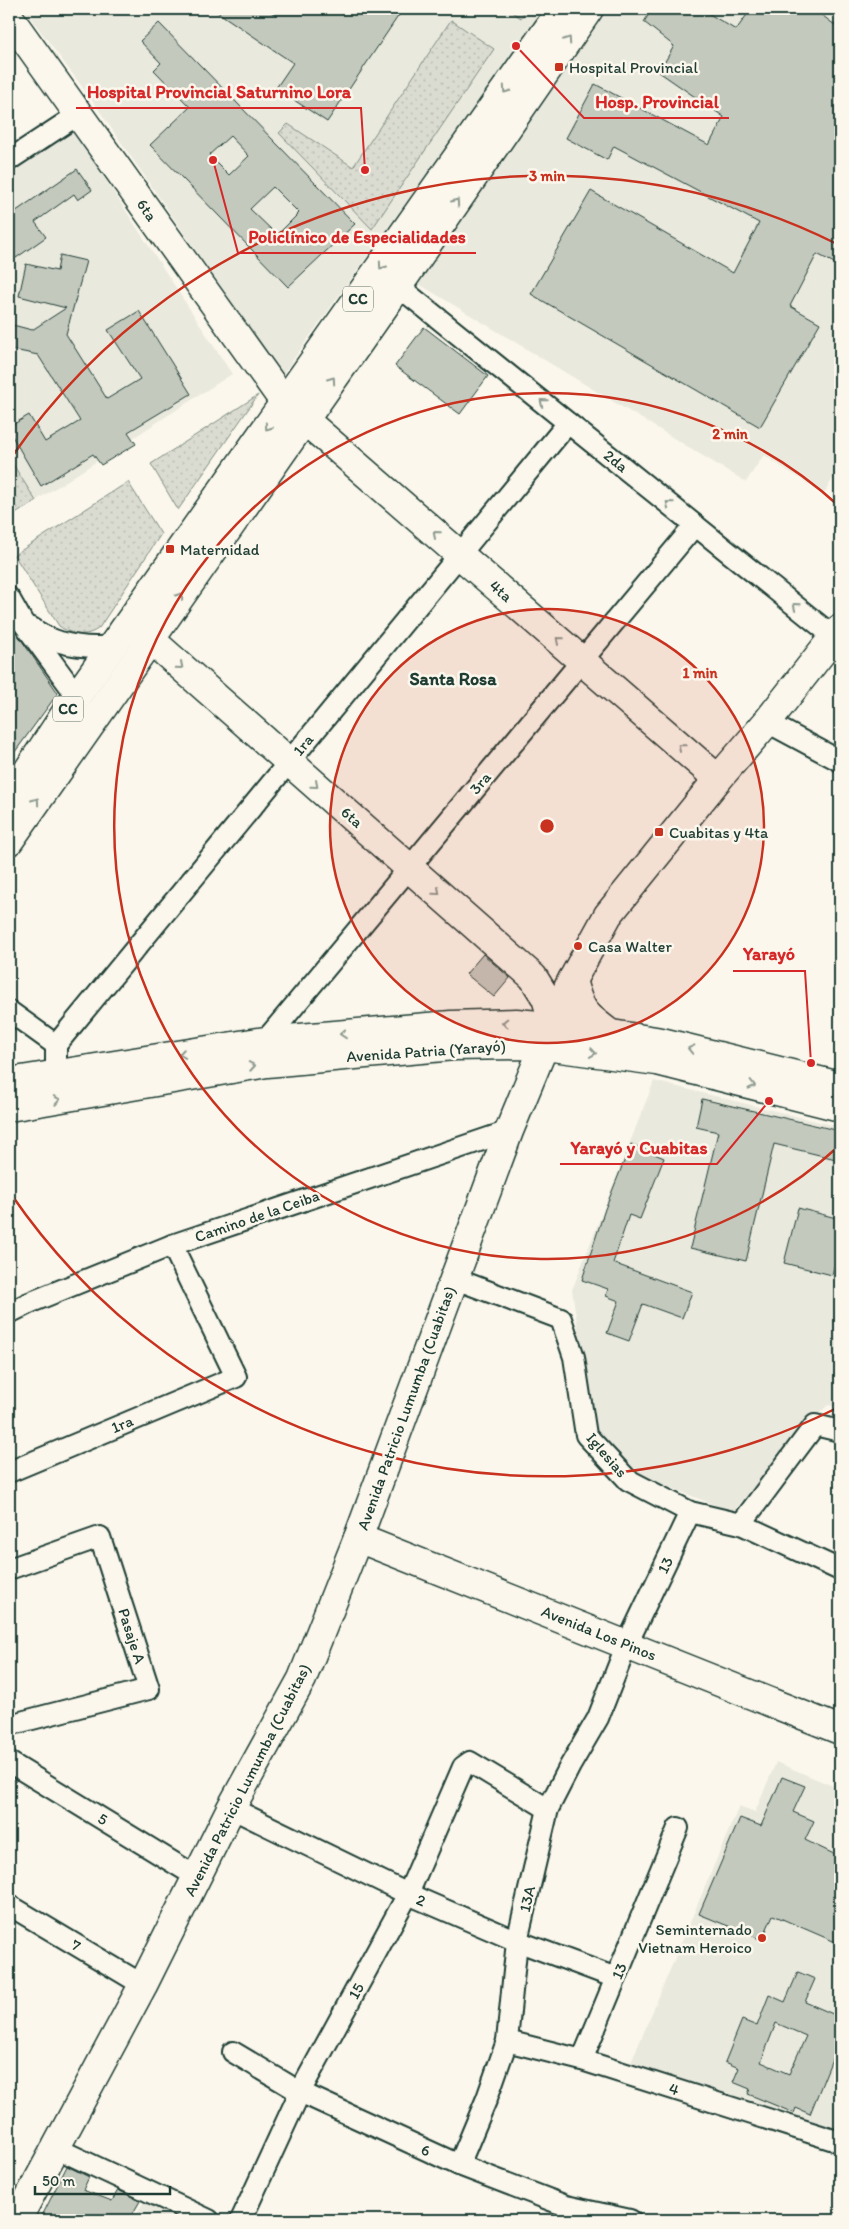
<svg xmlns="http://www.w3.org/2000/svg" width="849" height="2229" viewBox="0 0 849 2229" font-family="Itim,sans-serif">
	<defs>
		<pattern id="park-dots" width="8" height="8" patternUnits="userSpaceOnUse" patternTransform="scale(1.25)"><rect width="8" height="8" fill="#dbdcd1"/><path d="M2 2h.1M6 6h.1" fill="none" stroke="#bcbeb4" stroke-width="1.8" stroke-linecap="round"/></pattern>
	</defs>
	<rect width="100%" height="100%" fill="#fbf7ec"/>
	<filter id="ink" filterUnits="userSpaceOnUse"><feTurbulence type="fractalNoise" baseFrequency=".02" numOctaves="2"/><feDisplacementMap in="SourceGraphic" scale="10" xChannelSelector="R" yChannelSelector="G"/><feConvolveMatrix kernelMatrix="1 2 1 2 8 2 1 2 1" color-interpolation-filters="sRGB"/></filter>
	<g filter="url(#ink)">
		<g fill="#eae9de">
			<polygon points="24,9 545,9 282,375 89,96"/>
			<polygon points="606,9 834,9 840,14 840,308 836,314 840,318 840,466 824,494 764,455 746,482 414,281"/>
			<polygon points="74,131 232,374 9,518 9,173"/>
			<polygon points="654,1081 840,1127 840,1407 828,1405 801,1431 733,1512 638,1475 594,1433 572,1290"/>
			<polygon points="776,1762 840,1789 840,2135 630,2065 739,1806 755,1812"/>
			<polygon points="147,2196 194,2220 134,2220"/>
		</g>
		<g fill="url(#park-dots)" stroke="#7d8c82">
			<polygon points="507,9 527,9 521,18"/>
			<polygon points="451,20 494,49 372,229 279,133 288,124 353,167"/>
			<polygon points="258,395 178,510 151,464"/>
			<polygon points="9,458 36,501 9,518"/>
			<path d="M128 482 161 534 99 628C86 638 72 635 59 626L14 555Z"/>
		</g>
		<g fill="#c4c9be" stroke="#1f3d34" fill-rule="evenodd">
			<polygon points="213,9 266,9 274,14 278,9 403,9 327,122 276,88 293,63"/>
			<polygon points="652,9 701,9 736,30 751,9 814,9 840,29 840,266 817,254 790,306 820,323 760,427 531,294 591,191 733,273 759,223 614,146 607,160 566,138 595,84 709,145 724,117 659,72 674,46 644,22"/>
			<path d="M159 23 355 224 288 287 150 145 190 107 154 70 161 63 140 41ZM230 136 249 156 229 175 209 155ZM273 187 299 213 277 235 250 209Z"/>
			<polygon points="77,169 92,190 78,200 74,194 35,222 46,237 16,258 9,249 9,216"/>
			<polygon points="60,255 86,261 66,334 107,399 140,379 108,330 139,311 191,394 128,432 136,444 101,465 93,454 41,486 9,431 9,427 29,415 45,442 80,421 38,355 9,349 9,324 32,330 66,308 19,296 26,264 57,271"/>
			<polygon points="424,327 488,376 460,414 395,366"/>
			<polygon points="9,622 58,693 9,760"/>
			<polygon points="483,954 510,978 494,997 466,974"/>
			<polygon points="702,1099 840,1131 840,1160 774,1144 746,1261 690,1248 718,1132 696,1127"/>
			<polygon points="631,1144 664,1158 640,1219 629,1215 613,1263 692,1292 682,1318 643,1304 629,1341 607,1333 619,1301 606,1296 608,1289 582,1280 605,1209"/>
			<polygon points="798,1208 840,1219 840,1243 832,1275 784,1263"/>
			<polygon points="782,1777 805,1786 793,1812 814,1821 805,1840 840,1857 840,1944 773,1915 762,1940 699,1914 740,1818 761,1826"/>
			<path d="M798 1972 815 1979 805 2002 840 2017V2039L810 2114 796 2108 794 2113 748 2094 750 2089 733 2082 739 2068 725 2062 742 2020 757 2026 769 1995 785 2002ZM776 2023 806 2036 789 2074 761 2062Z"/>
			<polygon points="67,2166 89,2177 83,2190 112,2201 118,2190 140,2201 129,2220 40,2220"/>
		</g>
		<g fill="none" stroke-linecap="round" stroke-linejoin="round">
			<defs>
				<g id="street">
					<polyline points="9,160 79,114"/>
					<polyline points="398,286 834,637"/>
					<polyline points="9,598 22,621 77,696"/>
					<path d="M32 628C56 646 84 649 114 646"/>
					<polyline points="767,722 840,761"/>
					<polyline points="9,1011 56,1045"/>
					<polyline points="265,1041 695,525"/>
					<polyline points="56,1074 56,1045 568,423"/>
					<polyline points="453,1278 561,1319 574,1357 586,1435 628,1480 690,1512 741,1524 840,1570"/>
					<polyline points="9,1313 29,1303 172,1245 509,1131"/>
					<polyline points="9,1472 236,1377 172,1245"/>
					<polyline points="741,1524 815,1425 840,1431"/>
					<polyline points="9,1569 100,1537 149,1689 9,1725"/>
					<polyline points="9,1762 197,1877"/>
					<polyline points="231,1808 408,1894 517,1941 616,1978"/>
					<polyline points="9,1905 143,1985"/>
					<polyline points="507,2041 582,2060 840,2142"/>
					<polyline points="233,2052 300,2092 459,2165 566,2206 630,2220"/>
					<polyline points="582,2060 678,1828"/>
					<polyline points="56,2148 209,2220"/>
					<polyline points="459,2165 487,2098 507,2041 517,1941 548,1809 570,1766 598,1718 627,1644 690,1512"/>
					<polyline points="241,2220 300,2092 408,1894 463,1767 470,1762 548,1809"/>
				</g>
				<g id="secondary">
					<polyline points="9,17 285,403 718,779"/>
					<polyline points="134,625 533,977 546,998 554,1025"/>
					<polyline points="358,1538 840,1730"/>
					<polyline points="17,2220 143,1985 231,1808 302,1679 358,1538 509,1131 569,986 608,915 718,779 767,722 840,629"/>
				</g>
				<g id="primary">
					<polyline points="9,799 77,696 562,9"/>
					<polyline points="9,841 388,301 589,9"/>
					<path d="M572 980C580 1011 584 1014 609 1033"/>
					<polyline points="9,1082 265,1041 451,1025 516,1023 574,1028 662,1042 840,1086"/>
					<polyline points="9,1107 267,1063 454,1046 523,1045 545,1046 657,1061 840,1107"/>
				</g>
			</defs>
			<use href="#street" stroke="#1f3d34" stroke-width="24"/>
			<use href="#secondary" stroke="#1f3d34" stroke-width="31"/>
			<use href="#primary" stroke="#1f3d34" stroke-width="31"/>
			<use href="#street" stroke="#fbf7ec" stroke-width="20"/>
			<use href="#secondary" stroke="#fbf7ec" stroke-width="28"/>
			<use href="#primary" stroke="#fbf7ec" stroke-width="28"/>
		</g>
		<defs><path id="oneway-chevron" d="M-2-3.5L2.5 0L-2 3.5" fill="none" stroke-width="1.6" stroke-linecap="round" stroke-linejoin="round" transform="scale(1.25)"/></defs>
		<g stroke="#8d9a90">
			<use href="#oneway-chevron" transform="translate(568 40) rotate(-56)"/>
			<use href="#oneway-chevron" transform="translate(506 90) rotate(125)"/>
			<use href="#oneway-chevron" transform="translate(456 202) rotate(-55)"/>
			<use href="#oneway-chevron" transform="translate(382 266) rotate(125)"/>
			<use href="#oneway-chevron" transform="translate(332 380) rotate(-55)"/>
			<use href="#oneway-chevron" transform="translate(543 402) rotate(-141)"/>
			<use href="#oneway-chevron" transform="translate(268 427) rotate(125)"/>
			<use href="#oneway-chevron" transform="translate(669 504) rotate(-141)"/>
			<use href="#oneway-chevron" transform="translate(436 534) rotate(-139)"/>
			<use href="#oneway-chevron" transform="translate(180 596) rotate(-55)"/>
			<use href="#oneway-chevron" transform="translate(796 606) rotate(-141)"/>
			<use href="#oneway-chevron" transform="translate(559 640) rotate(-139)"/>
			<use href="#oneway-chevron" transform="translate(180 666) rotate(41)"/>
			<use href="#oneway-chevron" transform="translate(681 747) rotate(-139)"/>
			<use href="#oneway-chevron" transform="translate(315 785) rotate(41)"/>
			<use href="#oneway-chevron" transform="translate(36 801) rotate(-55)"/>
			<use href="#oneway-chevron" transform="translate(437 892) rotate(41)"/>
			<use href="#oneway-chevron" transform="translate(505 1023) rotate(178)"/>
			<use href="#oneway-chevron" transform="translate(343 1034) rotate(175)"/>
			<use href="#oneway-chevron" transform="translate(691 1049) rotate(-167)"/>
			<use href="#oneway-chevron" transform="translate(593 1053) rotate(8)"/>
			<use href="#oneway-chevron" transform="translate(182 1054) rotate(171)"/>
			<use href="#oneway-chevron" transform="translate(252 1066) rotate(-10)"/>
			<use href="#oneway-chevron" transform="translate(752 1085) rotate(14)"/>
			<use href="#oneway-chevron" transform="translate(57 1100) rotate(-10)"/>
		</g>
	</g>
	<circle cx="547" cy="826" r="217" fill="#c8321e" fill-opacity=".12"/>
	<g fill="none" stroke="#c8321e" stroke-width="2.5">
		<circle cx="547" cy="826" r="217"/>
		<path d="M840 1145A433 433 0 1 1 840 507"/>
		<path d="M837 1408A650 650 0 0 1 11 1194M11 458A650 650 0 0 1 837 244"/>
	</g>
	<g fill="#c8321e" stroke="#fbf7ec" stroke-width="2">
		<rect x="554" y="62" width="10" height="10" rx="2.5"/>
		<rect x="165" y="544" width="10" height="10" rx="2.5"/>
		<rect x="654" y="827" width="10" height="10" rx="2.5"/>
		<circle cx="578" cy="946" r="5"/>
		<circle cx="762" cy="1938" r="5"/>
	</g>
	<g text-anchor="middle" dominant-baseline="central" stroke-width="5" stroke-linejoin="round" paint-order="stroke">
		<g fill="#fbf7ec" stroke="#61756b" stroke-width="1">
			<rect x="343" y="286.5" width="30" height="25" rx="4"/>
			<rect x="53" y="696.5" width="30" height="25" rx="4"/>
		</g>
		<g font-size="15" font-weight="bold" fill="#1f3d34">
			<text x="358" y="299">CC</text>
			<text x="68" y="709">CC</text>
		</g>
		<g font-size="16" fill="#1f3d34" stroke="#fbf7ec" text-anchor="start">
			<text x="569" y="67">Hospital Provincial</text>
			<text x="180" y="549">Maternidad</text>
			<text x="669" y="832">Cuabitas y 4ta</text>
			<text x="588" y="946">Casa Walter</text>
			<text x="752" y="1929" text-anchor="end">Seminternado<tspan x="752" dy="18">Vietnam Heroico</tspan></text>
		</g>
		<g font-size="16" fill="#1f3d34" stroke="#fbf7ec">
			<text transform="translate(147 210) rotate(55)">6ta</text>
			<text transform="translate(616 461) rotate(39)">2da</text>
			<text transform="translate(501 591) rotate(41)">4ta</text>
			<text transform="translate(303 745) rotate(-51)">1ra</text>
			<text transform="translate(480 783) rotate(-50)">3ra</text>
			<text transform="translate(352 817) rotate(41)">6ta</text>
			<text transform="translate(426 1051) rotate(-4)">Avenida Patria (Yarayó)</text>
			<text transform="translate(257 1216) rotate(-19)">Camino de la Ceiba</text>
			<text transform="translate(406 1408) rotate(-70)">Avenida Patricio Lumumba (Cuabitas)</text>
			<text transform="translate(122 1424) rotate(-23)">1ra</text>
			<text transform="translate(607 1455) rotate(49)">Iglesias</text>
			<text transform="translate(665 1565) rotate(-64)">13</text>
			<text transform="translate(599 1633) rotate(22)">Avenida Los Pinos</text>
			<text transform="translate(132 1636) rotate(72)">Pasaje A</text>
			<text transform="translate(247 1780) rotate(-63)">Avenida Patricio Lumumba (Cuabitas)</text>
			<text transform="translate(103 1819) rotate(31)">5</text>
			<text transform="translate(527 1899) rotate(-77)">13A</text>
			<text transform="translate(421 1900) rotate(23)">2</text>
			<text transform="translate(76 1945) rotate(31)">7</text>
			<text transform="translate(619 1971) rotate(-67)">13</text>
			<text transform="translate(356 1991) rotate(-61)">15</text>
			<text transform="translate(674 2089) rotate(18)">4</text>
			<text transform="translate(426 2150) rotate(25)">6</text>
		</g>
		<g font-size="18" font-weight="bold" fill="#1f3d34" stroke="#fbf7ec">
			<text x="453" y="679">Santa Rosa</text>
		</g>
	</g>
	<circle cx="547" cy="826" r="8" fill="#c8321e" stroke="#fbf7ec" stroke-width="2.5"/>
	<g font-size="15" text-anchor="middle" font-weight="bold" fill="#c8321e" stroke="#fbf7ec" stroke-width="5" stroke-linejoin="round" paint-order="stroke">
		<text x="547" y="181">3 min</text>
		<text x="730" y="439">2 min</text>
		<text x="700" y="678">1 min</text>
	</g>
	<path fill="none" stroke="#d62828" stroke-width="2" d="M365 170L361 108H76M516 46L584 118H729M213 160L238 253H476M811 1063L805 971H733M769 1101L717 1164H560"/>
	<g fill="#d62828" stroke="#fbf7ec" stroke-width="2">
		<circle cx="365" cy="170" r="5"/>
		<circle cx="516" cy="46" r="5"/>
		<circle cx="213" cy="160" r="5"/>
		<circle cx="811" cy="1063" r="5"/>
		<circle cx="769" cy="1101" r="5"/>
	</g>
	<g font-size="18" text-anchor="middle" font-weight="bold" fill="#d62828" stroke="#fbf7ec" stroke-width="5" stroke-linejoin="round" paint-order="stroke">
		<text x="219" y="98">Hospital Provincial Saturnino Lora</text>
		<text x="657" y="108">Hosp. Provincial</text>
		<text x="357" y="243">Policlínico de Especialidades</text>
		<text x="769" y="960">Yarayó</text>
		<text x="639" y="1154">Yarayó y Cuabitas</text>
	</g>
	<rect width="849" height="2229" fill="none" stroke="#fbf7ec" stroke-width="30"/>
	<rect x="15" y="15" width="819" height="2199" fill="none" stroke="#1f3d34" stroke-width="2" filter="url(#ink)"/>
	<path d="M35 2186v8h135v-8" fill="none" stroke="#1f3d34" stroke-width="2.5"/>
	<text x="42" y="2186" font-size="15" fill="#1f3d34" stroke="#fbf7ec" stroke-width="4" paint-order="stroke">50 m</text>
</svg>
